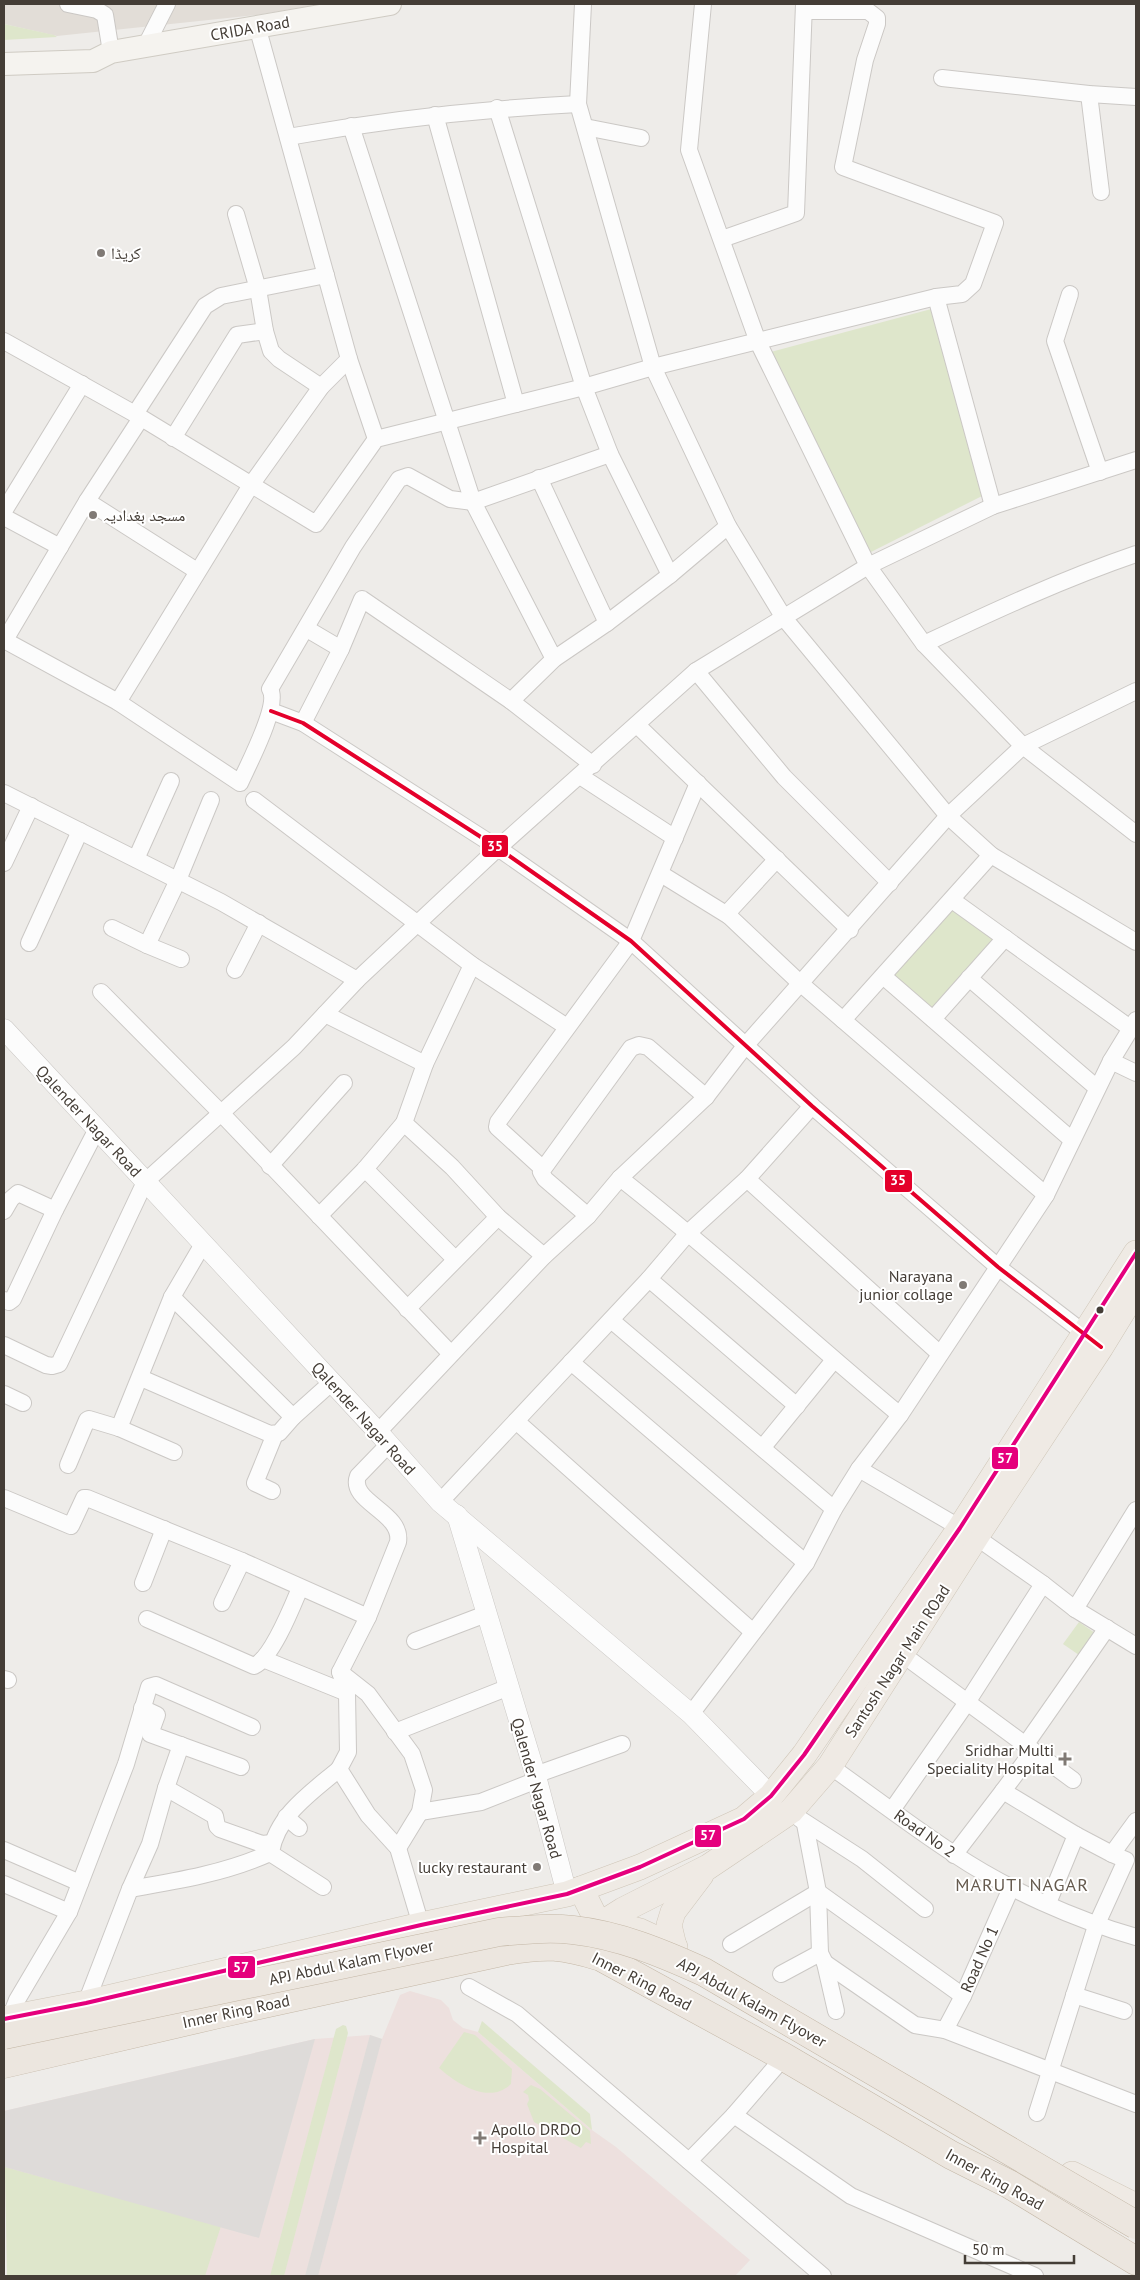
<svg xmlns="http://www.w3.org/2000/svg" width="1140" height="2280" viewBox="0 0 1140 2280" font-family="'PT Sans','Noto Naskh Arabic',sans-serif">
	<rect width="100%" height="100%" fill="#eeece9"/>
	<polygon fill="#e2ddd7" points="4,4 321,4 257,15 57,36 4,24"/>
	<polygon fill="#ede0de" points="410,1991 441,2000 449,2008 453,2020 463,2028 478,2032 592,2130 616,2147 750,2260 735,2276 7,2276 4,2111 315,2039 370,2035 382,2039 400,1995"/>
	<g fill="#dee6cb">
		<polygon points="4,24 54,35 57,37 4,40"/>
		<polygon points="935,308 984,495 871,552 767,353"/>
		<polygon points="951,903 999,939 933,1016 885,973"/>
		<polygon points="1079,1622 1095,1633 1079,1655 1063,1644"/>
		<polygon points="482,2021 590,2114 592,2130 478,2032"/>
		<polygon points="343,2025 346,2026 348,2033 284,2276 270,2276 336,2029"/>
		<path d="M464 2032 475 2035 512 2069 511 2084C489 2105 457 2084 439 2068Z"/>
		<polygon points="531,2085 540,2089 590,2131 591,2144 586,2142 581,2148 534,2122 527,2104 529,2100 528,2095 523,2092"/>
		<polygon points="5,2167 221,2226 205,2276 7,2276"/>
	</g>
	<g fill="#dedbd9">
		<polygon points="370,2035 382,2039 318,2276 305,2276"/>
		<polygon points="315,2039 259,2238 5,2167 4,2111"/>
	</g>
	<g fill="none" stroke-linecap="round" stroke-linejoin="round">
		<defs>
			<g id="minor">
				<polyline points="68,4 97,10 105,15 111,52"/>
				<polyline points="583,4 578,104 653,367 728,526 784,618 948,816 991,855 1136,942"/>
				<polyline points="703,4 689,150 758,342 868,566 924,644 1023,746 1136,834"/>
				<polyline points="257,26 349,359 376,439"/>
				<polyline points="145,47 167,4"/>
				<polyline points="942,78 1089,94 1136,97"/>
				<polyline points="1089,94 1101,192"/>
				<polyline points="497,108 584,387 610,454 670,575"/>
				<polyline points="435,115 516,404"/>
				<polyline points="351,126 473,502 554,659"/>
				<polyline points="585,127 641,138"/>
				<path d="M288 137C384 120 480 109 578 104"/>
				<polyline points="236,214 258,289 265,331 271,351 279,359 321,387"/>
				<polyline points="722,239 796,213 804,4"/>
				<polyline points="1070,294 1055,341 1100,472"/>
				<polyline points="936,297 993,506"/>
				<polyline points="4,341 135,414 316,524 376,439 584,387 653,367 936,297 962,294 973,284 995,223 843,167 865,60 877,24 877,18 868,11 804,11"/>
				<polyline points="135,414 205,306 221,296 326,275"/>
				<polyline points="173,438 237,335 265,331"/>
				<polyline points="539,478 607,623"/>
				<polyline points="87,501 197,571"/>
				<polyline points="4,511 82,384"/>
				<polyline points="4,517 60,547"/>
				<polyline points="307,629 341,649"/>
				<path d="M4 640 118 702 240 783C248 765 280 705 270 689L353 547 399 479 408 476 450 499 473 502 610 454"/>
				<polyline points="5,640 87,501 141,418"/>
				<path d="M924 644C994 611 1063 579 1136 554"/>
				<polyline points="696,671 784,777 890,883"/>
				<polyline points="118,702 251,485 321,387 349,359"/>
				<polyline points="271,711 303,723 498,848 631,941 812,1106 998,1267 1092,1339"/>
				<polyline points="303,723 341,649 362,599 511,701"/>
				<polyline points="637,725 850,930"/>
				<polyline points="593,765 511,701 554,659 607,623 670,575 728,526"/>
				<polyline points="580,776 675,838"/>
				<polyline points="4,793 221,902 357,980"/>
				<polyline points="254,800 472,965 567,1027"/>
				<polyline points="136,859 171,781"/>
				<polyline points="4,863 31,806"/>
				<polyline points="661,874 729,916 800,983 1046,1195"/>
				<polyline points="952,900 1130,1028"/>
				<polyline points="729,916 731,909 777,859"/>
				<polyline points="112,928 147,945 178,880 211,800"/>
				<polyline points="29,943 80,831"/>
				<polyline points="147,945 181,959"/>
				<polyline points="472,965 425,1064 404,1123 452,1167 498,1217 544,1256"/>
				<polyline points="235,970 259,923"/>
				<polyline points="883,976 1072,1140"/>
				<polyline points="969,978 1097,1088"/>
				<polyline points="101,992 221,1113 451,1354"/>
				<polyline points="325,1014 425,1064"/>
				<polyline points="933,1019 1005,938"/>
				<polyline points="843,1020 991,855"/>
				<polyline points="1111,1061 1136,1073"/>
				<polyline points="270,1166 344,1083"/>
				<polyline points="542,1168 497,1127 498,1122 631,941 698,783"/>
				<polyline points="365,1169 455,1259"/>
				<path d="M620 1178C716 1253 806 1337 900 1415"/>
				<polyline points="747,1179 940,1354"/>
				<polyline points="4,1211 11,1199 18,1193 55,1210"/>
				<polyline points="319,1216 365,1169 404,1123"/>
				<polyline points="588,1216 545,1179 541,1172 631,1048 639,1045 648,1047 706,1097"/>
				<polyline points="649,1279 797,1406"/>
				<polyline points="172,1297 293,1417 331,1383"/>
				<polyline points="4,1300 9,1302 13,1299 55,1210 97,1129"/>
				<polyline points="407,1309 498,1217"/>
				<polyline points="611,1320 834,1509"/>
				<polyline points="4,1345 46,1365 52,1366 59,1364 145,1182 294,1047 357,980 498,848 696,671 868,566 993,506 1136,460"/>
				<polyline points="571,1362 806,1563"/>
				<polyline points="141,1378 270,1434 279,1433 293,1417"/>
				<polyline points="4,1394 23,1403"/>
				<polyline points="516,1421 753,1632"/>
				<polyline points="119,1428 172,1297 203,1244"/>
				<polyline points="378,1432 544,1256 588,1216 620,1178 706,1097 745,1046 948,816 1023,746 1136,691"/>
				<polyline points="763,1447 834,1360"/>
				<polyline points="68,1465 87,1420 89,1419 119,1428 174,1452"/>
				<polyline points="859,1469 976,1537 1043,1584 968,1701 892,1810"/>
				<polyline points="272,1491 255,1483 275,1434"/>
				<path d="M4 1498 71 1526 84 1498H87L242 1561 368 1617 398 1542C403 1512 348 1502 358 1476L388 1445"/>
				<polyline points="440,1502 649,1279 689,1232 747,1179 812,1106"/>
				<polyline points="143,1583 164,1529"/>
				<polyline points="1043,1584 1075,1609 1136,1646"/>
				<polyline points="222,1603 242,1561"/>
				<polyline points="1075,1609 1136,1510"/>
				<polyline points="368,1617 340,1672 347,1693 348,1752 339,1769 368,1815 398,1848 421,1925"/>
				<path d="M147 1619 254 1666C272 1658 292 1607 300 1588"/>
				<polyline points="415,1641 486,1614"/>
				<polyline points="902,1654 1073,1780"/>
				<polyline points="263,1659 347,1693"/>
				<polyline points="340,1672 368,1694 412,1754 424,1790 420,1812 398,1848"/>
				<polyline points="4,1679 8,1680"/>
				<polyline points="142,1708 157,1715 150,1734 241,1767"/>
				<polyline points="691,1714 806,1563 834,1509 859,1469 900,1415 1046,1195 1111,1061 1136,1020"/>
				<polyline points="395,1732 509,1687"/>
				<polyline points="1026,1744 1107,1628"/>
				<polyline points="181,1745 166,1788 215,1816 217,1826 220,1829 262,1844 272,1843"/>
				<path d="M830 1766C871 1795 911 1826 954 1854 1006 1889 1076 1920 1136 1937"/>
				<polyline points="535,1775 622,1744"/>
				<polyline points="1003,1791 1033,1751"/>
				<polyline points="420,1812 481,1802 537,1780"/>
				<polyline points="286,1817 299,1828"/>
				<polyline points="800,1819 862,1859 925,1909"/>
				<polyline points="805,1824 818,1892 820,1953 825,1963 836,2011"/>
				<polyline points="1076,1835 1112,1854"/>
				<polyline points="4,1850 80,1883"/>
				<path d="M271 1852C277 1815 312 1792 339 1769"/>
				<polyline points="954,1855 1003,1791 1076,1835 1048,1903"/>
				<polyline points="4,1884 69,1912"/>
				<path d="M130 1889C177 1881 226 1873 270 1853L323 1887"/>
				<polyline points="731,1944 818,1892 963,1996"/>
				<polyline points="825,1963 915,2025 945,2030 1136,2104"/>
				<polyline points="781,1974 820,1953"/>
				<polyline points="469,1987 517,2014 823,2276"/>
				<polyline points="1074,1995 1124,2011"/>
				<polyline points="86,2003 130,1889 150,1844 166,1788"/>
				<polyline points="10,2018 17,2000 69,1912 126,1764 149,1687 156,1685 252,1727"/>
				<polyline points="945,2030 963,1996 1011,1888"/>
				<polyline points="1037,2113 1096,1926 1126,1860 1112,1854 1136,1821"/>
				<polyline points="734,2115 851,2196 1035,2276"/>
				<polyline points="689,2161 734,2115 784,2057"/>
			</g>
			<g id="tertiary">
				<polyline points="4,1029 378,1432 440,1502 691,1714 771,1796"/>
				<polyline points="457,1515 537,1780 567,1894"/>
			</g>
			<polyline id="secondary" points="4,64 93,61 111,52 390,4"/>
			<g id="primary">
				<polyline points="581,1889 596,1919 640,1931 675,1947"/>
				<polyline points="579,1945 604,1922 623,1910 708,1867 791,1811 830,1766 976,1537 1101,1347 1136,1290"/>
				<polyline points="674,1946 669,1925 673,1912 701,1875"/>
				<polyline points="4,2019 86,2003 421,1925 567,1894 640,1867 744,1819 771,1796 804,1755 960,1528 1136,1253"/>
				<polyline points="1072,2174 1136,2206"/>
			</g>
			<path id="trunk" d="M4 2064 223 2013 506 1951C547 1944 562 1945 601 1957L784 2057 951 2155 1009 2184 1136 2261"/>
		</defs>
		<use href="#minor" stroke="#cbc8c5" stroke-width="18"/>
		<use href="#tertiary" stroke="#cbc8c5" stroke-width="21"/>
		<use href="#secondary" stroke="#cfcbc3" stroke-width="24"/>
		<use href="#primary" stroke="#cfc6b8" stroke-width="26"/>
		<use href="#trunk" stroke="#c4b7a6" stroke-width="29"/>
		<use href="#minor" stroke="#fcfcfc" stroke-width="16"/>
		<use href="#tertiary" stroke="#fcfcfc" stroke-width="20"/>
		<use href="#secondary" stroke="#f5f3ef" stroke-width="22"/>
		<use href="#primary" stroke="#efeae4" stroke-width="25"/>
		<use href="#trunk" stroke="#ece6df" stroke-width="28"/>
		<defs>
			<path id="trunk-bridge" d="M4 2035 499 1932C524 1930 548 1927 573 1930 619 1935 662 1953 704 1972L1136 2225"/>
		</defs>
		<use href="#trunk-bridge" stroke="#c4b7a6" stroke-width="29" stroke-linecap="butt"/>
		<use href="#trunk-bridge" stroke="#ece6df" stroke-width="28"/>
		<defs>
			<polyline id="bus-1" points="271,711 303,723 498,848 631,941 812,1106 998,1267 1101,1347"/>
			<polyline id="bus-2" points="4,2019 86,2003 421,1925 567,1894 640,1867 744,1819 771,1796 804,1755 960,1528 1136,1253"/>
		</defs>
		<use href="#bus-1" stroke="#fff" stroke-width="8"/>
		<use href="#bus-2" stroke="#fff" stroke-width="8"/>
		<use href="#bus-1" stroke="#e4002b" stroke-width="4"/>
		<use href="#bus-2" stroke="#e5007d" stroke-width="4"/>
	</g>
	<g fill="#807a75" stroke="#fff" stroke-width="2">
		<circle cx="101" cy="253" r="5"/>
		<circle cx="93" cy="515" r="5"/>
		<circle cx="963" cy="1285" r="5"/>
		<path d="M1062.5 1751.5h5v5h5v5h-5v5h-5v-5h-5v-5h5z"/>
		<circle cx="537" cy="1867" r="5"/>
		<path d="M477.5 2130.5h5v5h5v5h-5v5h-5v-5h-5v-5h5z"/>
	</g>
	<circle fill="#443d36" stroke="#fff" stroke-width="2" cx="1100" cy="1310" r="4.5"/>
	<g text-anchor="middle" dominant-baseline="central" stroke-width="4" stroke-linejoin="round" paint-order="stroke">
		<g font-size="16" fill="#443d36" stroke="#fff">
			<text transform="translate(250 28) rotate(-10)">CRIDA Road</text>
			<text transform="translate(89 1121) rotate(47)">Qalender Nagar Road</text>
			<text transform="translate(364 1418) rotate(48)">Qalender Nagar Road</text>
			<text transform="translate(897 1661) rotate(-57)">Santosh Nagar Main ROad</text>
			<text transform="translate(537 1788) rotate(74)">Qalender Nagar Road</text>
			<text transform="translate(925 1833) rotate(35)">Road No 2</text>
			<text transform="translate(979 1959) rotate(-66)">Road No 1</text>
			<text transform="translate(351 1962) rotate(-12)">APJ Abdul Kalam Flyover</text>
			<text transform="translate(642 1981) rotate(27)">Inner Ring Road</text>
			<text transform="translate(752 2002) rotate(29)">APJ Abdul Kalam Flyover</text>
			<text transform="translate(236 2011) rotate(-12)">Inner Ring Road</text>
			<text transform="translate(995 2179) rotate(29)">Inner Ring Road</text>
		</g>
		<g font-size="16" fill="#443d36" stroke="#fff" text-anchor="start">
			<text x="111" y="253">کریڈا</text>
			<text x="103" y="515">مسجد بغدادیہ</text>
			<text x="953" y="1276" text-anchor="end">Narayana<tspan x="953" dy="18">junior collage</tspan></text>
			<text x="1054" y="1750" text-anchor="end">Sridhar Multi<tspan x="1054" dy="18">Speciality Hospital</tspan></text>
			<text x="527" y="1867" text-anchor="end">lucky restaurant</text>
			<text x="491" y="2129">Apollo DRDO<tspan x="491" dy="18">Hospital</tspan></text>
		</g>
		<g font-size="18" letter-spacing="1" fill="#655a4e" stroke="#fff">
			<text x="1022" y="1884">MARUTI NAGAR</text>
		</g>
	</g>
	<g stroke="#fff" stroke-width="2">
		<rect x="481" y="834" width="28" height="24" rx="5" fill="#e4002b"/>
		<rect x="884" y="1169" width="29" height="24" rx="5" fill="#e4002b"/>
		<rect x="991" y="1446" width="28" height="24" rx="5" fill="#e5007d"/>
		<rect x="694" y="1824" width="28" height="24" rx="5" fill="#e5007d"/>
		<rect x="227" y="1955" width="29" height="24" rx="5" fill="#e5007d"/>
	</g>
	<g font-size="14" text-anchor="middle" font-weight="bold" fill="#fff">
		<text x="495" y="851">35</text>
		<text x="898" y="1185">35</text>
		<text x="1005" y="1463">57</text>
		<text x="708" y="1840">57</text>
		<text x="241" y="1972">57</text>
	</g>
	<rect width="1140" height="2280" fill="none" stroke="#443d36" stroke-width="10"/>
	<path d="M965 2255v8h109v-8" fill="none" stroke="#443d36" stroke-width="2.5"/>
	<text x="972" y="2255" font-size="15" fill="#443d36" stroke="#ffffff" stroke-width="4" paint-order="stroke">50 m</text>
</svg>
